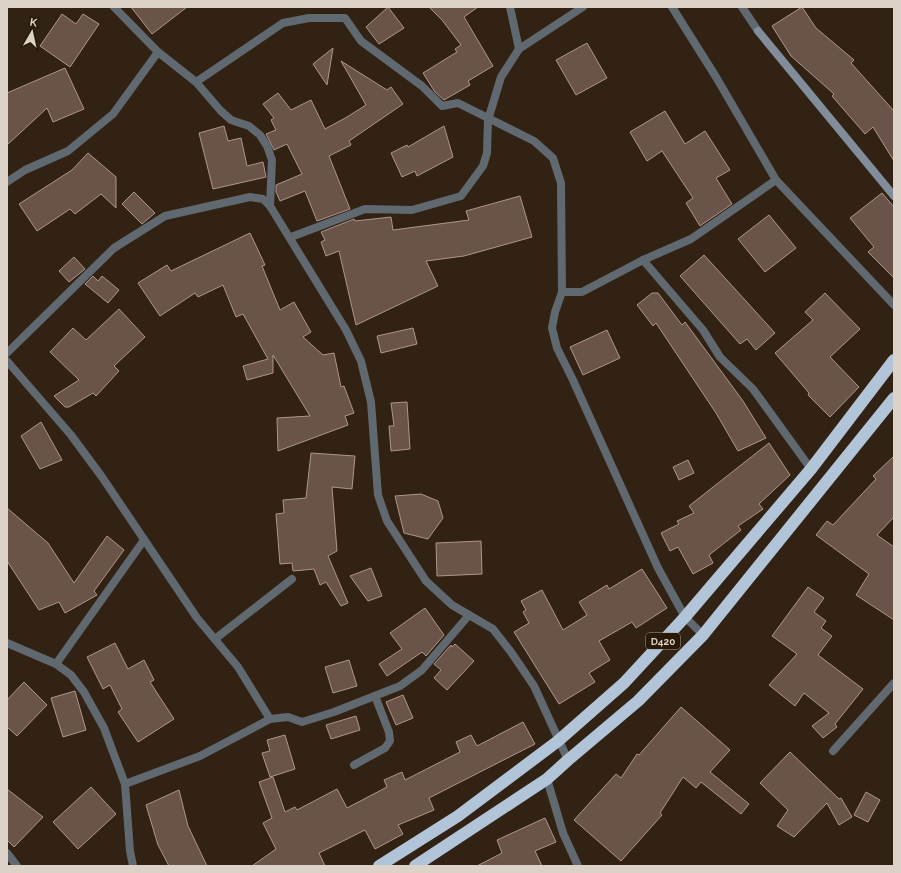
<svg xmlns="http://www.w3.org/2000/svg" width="901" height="873" viewBox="0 0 901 873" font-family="Raleway,sans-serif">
	<rect width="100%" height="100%" fill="#322213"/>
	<g fill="#6a5348" stroke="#af968a">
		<polygon points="131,7 187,7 152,34"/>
		<polygon points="388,7 404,28 379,44 366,27"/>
		<polygon points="429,7 478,7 464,17 493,66 468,81 470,85 444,100 435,92 423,73 457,52 455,49 461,45 442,20"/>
		<polygon points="802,7 816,28 854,60 851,63 894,111 894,161 873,127 865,134 832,96 834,94 791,56 772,26"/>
		<polygon points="62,14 76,24 83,14 99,24 70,67 40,46"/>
		<polygon points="587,43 607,78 576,95 556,60"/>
		<polygon points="333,48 327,85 313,64"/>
		<polygon points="341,61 387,90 391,87 403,104 349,141 351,145 329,156 350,209 317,221 305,191 280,201 276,192 276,185 302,174 287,144 274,150 266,134 276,130 271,120 274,118 263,104 278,93 291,110 311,100 325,129 347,117 366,105"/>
		<polygon points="65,68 84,109 53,122 47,108 7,145 7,93"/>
		<polygon points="665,111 685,144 705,131 730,170 716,178 732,204 700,226 686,203 693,198 662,151 647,161 630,132"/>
		<polygon points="224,126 228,141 241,138 247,166 263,162 266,177 213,189 199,133"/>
		<polygon points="444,126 453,157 417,176 415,171 402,177 391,153 407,145 408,147"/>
		<polygon points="88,153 116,177 116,208 101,194 75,214 70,209 37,231 19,204 72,170"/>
		<polygon points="134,192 155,213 142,224 122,204"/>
		<polygon points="882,193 894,207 894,278 868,252 874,247 850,218"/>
		<polygon points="520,196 532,237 464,256 426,261 438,286 356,325 339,251 326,256 321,242 325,240 321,232 354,219 355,221 391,217 393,230 469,220 466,211"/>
		<polygon points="769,215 796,248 765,272 738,239"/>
		<polygon points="250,233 265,265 262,266 280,310 294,302 311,332 303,337 323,355 334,353 341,387 344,386 354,413 345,416 348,425 278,451 277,418 310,416 273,355 273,373 247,380 243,366 268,359 243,314 236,317 223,285 198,297 195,293 160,316 138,283 167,265 171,271"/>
		<polygon points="704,255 775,333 756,350 747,339 740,344 680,276"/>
		<polygon points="74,257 85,269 69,282 59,271"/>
		<polygon points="93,276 98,281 102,276 119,290 108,303 85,284"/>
		<polygon points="652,293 658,293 682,325 685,322 743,401 766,438 738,451 716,413 656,323 653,326 637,305"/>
		<polygon points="825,293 860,329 830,357 859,387 830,417 808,395 809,393 775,353 813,320 805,312"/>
		<polygon points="119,309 145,337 114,366 119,371 96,396 93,393 69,407 65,407 54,396 79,380 50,352 73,328 86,340"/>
		<polygon points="413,328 417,344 381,353 377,336"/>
		<polygon points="607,330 620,358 583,375 570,347"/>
		<polygon points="407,402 410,449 391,451 389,426 394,426 391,403"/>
		<polygon points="41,422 62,460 40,469 21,436"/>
		<polygon points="769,443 790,475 759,504 763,509 738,526 741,530 709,555 713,563 693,574 678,547 670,551 661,533 679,524 677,521 694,513 689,506"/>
		<polygon points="311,453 355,456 352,489 332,487 337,551 328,556 348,603 341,606 326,582 320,585 314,569 293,571 292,563 280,564 276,514 284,513 283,500 306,498"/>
		<polygon points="894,456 894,517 877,535 894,547 894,620 856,595 869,574 816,535 827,521 833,525 876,479 873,476"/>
		<polygon points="688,460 694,473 679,480 673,467"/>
		<polygon points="421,494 438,501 443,518 428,539 404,533 395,496"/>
		<polygon points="7,508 48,543 74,583 107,536 124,550 94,591 97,595 65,613 59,602 39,610 7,561"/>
		<polygon points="481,541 482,574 437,576 436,543"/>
		<polygon points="371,568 382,596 368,601 350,576"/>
		<polygon points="642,569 667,608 636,628 632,622 599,641 610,660 589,673 595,682 559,704 514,632 529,623 523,612 526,610 521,601 542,590 563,630 587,615 579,602 607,585 609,589"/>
		<polygon points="808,587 824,598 814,612 826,621 821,628 832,636 818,655 863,689 835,724 837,727 823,738 812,726 829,713 804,693 795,706 769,685 797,654 772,636"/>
		<polygon points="425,608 444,635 426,656 422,652 387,676 379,664 402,649 390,633"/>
		<polygon points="115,643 128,669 144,660 154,680 150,682 174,719 138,742 118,712 122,709 110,685 103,689 87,657"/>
		<polygon points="455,644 474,661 447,690 434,678 441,670 434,664 451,645 452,647"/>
		<polygon points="349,660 357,686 333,693 325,667"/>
		<polygon points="24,682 47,705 17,736 7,727 7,700"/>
		<polygon points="75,691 86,730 63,737 51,698"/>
		<polygon points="403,695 413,718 396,725 386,702"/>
		<polygon points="681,707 730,750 710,772 749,804 741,814 701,782 696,788 683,777 660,813 662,815 621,861 574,820 616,774 621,778 637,754 639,755"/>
		<polygon points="356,716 360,730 331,739 326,725"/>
		<polygon points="523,722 535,744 429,798 434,810 398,825 403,834 375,849 365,830 319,853 325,866 252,866 276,849 263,823 272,818 259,782 273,777 285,812 295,807 297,810 337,789 347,808 387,787 384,780 402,772 405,780 460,752 456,742 471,735 477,746"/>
		<polygon points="285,735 295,769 270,777 262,753 270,751 267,740"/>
		<polygon points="790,752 839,799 841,798 852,817 839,825 827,803 794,837 777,826 788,810 760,783"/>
		<polygon points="91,787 116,814 78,849 53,822"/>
		<polygon points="7,789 43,817 14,847 7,840"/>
		<polygon points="179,790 188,826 207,866 169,866 158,845 146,805"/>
		<polygon points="866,792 880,800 868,822 854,815"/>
		<polygon points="545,818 556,842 535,851 542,866 477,866 502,853 497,840"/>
	</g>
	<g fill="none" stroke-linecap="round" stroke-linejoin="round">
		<g stroke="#606870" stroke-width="8">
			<polyline points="643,260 703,330 720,357 753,389 811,469"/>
			<polyline points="215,639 292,579"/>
			<polyline points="354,765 385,748 390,741 389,732 375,696"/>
		</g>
		<g stroke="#606870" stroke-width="8">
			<polyline points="114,7 158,52 196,82 220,110 231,120 249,126 260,135 267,146 272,160 270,206"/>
			<polyline points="672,7 716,77 776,180 894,305"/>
			<polyline points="742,7 758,31"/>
			<polyline points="519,49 583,7"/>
			<polyline points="196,82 283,23 309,18 345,18 361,41 422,86 442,106 458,103 534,141 553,158 561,183 562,292 555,312 552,328 557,348 572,378 658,568 685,617 703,635"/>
			<polyline points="7,182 25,170 68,151 113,114 158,52"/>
			<polyline points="291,237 365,209 412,210 461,196 483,166 487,153 488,120 501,77 519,49 510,7"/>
			<polyline points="562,292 582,292 643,260 691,239 776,180"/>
			<polyline points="7,353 114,248 165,216 250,197 263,199 270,206 346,330 361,361 371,402 378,495 387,521 426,581 452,605 493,629 511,652 534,686 568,760"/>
			<polyline points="7,361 71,435 102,477 197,618 238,667 270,719 288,717 302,722 334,712 400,686 422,670 469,615"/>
			<polyline points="7,643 56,664 71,675 84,692 104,728 125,784 130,851 133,866"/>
			<polyline points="56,664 144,540"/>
			<polyline points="833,751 894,683"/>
			<polyline points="547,779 563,833 578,866"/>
			<polyline points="125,784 200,756 270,719"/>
			<polyline points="7,853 17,866"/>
		</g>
		<polyline stroke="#818d9a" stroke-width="8" points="758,31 894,196"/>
		<g stroke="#b1c4d8" stroke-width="12">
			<polyline points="379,866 458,816 558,741 624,683 685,617 811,469 894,360"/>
			<polyline points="415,866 547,779 568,760 638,701 703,635 894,398"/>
		</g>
	</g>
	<g text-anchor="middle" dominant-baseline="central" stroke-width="3" stroke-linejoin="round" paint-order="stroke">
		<rect fill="#281909" stroke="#a69a8f" stroke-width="1" x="646" y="633" width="34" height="16" rx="3"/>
		<g font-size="10" font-weight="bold" fill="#dcd2c8">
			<text x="663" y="641">D420</text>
		</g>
	</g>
	<rect width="901" height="873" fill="none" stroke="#dcd2c8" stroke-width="16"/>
	<g transform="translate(32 32) rotate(9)" stroke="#281909" stroke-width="3" paint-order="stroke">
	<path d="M0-3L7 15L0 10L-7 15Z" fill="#dcd2c8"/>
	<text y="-6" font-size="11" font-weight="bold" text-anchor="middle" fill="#dcd2c8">K</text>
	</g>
</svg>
